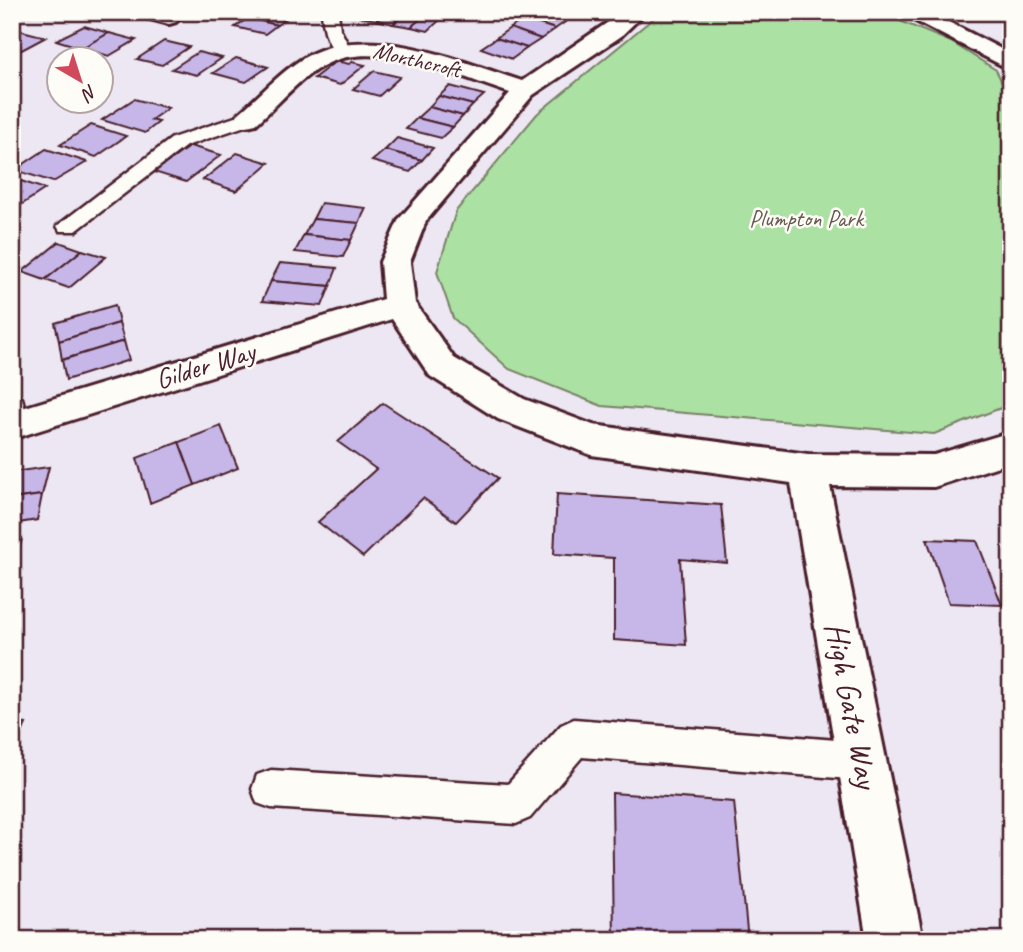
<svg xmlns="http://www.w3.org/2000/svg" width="1023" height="952" viewBox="0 0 1023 952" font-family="Caveat,sans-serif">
	<rect width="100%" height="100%" fill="#ece7f2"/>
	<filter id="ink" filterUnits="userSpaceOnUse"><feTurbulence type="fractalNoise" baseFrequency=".0143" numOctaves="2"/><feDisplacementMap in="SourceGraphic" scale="14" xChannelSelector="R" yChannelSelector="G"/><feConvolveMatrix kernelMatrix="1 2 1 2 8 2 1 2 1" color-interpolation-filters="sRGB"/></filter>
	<g filter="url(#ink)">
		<polygon fill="#abe1a3" stroke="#7a8067" stroke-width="2" points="661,12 844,12 888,16 951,42 996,70 1011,100 1011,404 934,434 602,406 509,369 453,318 437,272 456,211 537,114"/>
		<g fill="#c6b7e8" stroke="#4a1f2b" stroke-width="2">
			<polygon points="257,12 274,12 290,16 277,25 248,18"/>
			<polygon points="365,12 386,12 376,20 360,17"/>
			<polygon points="386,12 407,12 393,24 376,20"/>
			<polygon points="407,12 419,12 426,14 411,27 393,24"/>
			<polygon points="535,12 543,12 568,20 555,29 524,19"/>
			<polygon points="426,14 443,17 428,31 411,27"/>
			<polygon points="248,18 277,25 265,34 235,27"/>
			<polygon points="524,19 555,29 541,39 510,28"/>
			<polygon points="84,26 109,33 82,48 56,40"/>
			<polygon points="510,28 541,39 527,48 496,38"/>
			<polygon points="18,30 46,37 18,52 12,51 12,33"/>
			<polygon points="109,33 136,40 109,56 82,48"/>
			<polygon points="496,38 527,48 512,59 481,48"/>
			<polygon points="164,41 189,47 162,65 137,59"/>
			<polygon points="198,52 222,58 197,75 172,69"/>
			<polygon points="236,58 268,67 246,82 213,73"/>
			<polygon points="336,61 349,64 352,62 365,65 340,85 314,78"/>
			<polygon points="374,71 400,77 379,96 353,89"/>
			<polygon points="450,86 484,95 473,105 439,96"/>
			<polygon points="439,96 473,105 463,116 429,107"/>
			<polygon points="134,99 168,108 151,120 159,122 145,133 102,120"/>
			<polygon points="429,107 463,116 453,127 417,118"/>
			<polygon points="417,118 453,127 441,138 406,129"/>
			<polygon points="91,125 126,136 96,157 60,145"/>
			<polygon points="397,138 433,148 422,160 385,150"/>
			<polygon points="190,146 221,155 186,182 154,172"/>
			<polygon points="46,149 87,162 53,182 15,170"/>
			<polygon points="385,150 422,160 410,172 372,161"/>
			<polygon points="237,153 269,163 236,191 203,180"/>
			<polygon points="12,178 45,189 12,211"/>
			<polygon points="321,203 366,208 359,223 313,219"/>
			<polygon points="313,219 359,223 351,240 304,235"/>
			<polygon points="304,235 351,240 343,257 295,252"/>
			<polygon points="59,242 82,250 45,280 22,272"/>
			<polygon points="82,250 106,257 69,288 45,280"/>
			<polygon points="280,263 337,268 330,286 271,281"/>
			<polygon points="271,281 330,286 322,306 262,301"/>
			<polygon points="115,305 119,323 59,341 55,323"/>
			<polygon points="119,323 124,341 62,360 59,341"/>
			<polygon points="124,341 129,360 66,380 62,360"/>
			<polygon points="383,403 498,478 456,522 423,498 363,557 318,522 376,469 338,442"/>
			<polygon points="221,426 238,468 195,485 179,442"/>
			<polygon points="179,442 195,485 150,503 137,458"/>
			<polygon points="49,467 42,495 12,499 12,472"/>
			<polygon points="557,494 721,505 727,563 680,559 686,645 614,640 614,558 554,554"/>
			<polygon points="42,495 37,520 12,524 12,499"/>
			<polygon points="22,538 14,571 12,572 12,540"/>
			<polygon points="927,539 977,541 1002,605 949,603"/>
			<polygon points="12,723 26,724 12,755"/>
			<polygon points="612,793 734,802 748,940 614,940"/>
		</g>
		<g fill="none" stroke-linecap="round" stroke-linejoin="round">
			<defs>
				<g id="lane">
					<path d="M322 12H338L340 29 351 50 348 54 342 55C327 51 323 26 322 12Z"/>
					<polygon points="247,113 254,115 257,119 254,123 186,146 76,231 60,231 57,226 172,138"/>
					<polygon points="12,395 22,398 29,425 25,433 12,435"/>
					<polygon points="574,719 862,742 875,748 881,761 875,774 862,780 582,757 530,818 516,824 271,808 257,803 252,789 257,775 271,770 508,784 561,725"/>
				</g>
				<g id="street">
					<polygon points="136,12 171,12 180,18 176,22 169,24 139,16"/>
					<path d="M623 12H646L620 37 533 95 426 221 410 262 415 303 454 358 524 399 593 425 808 454 934 455 1011 432V462L934 487 830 486 923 940H867L791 483 591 455 498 419 430 376 392 319 12 439V411L383 299 380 262 399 219 510 93C461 77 380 40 331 62 302 74 279 104 256 124L247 126 238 124 235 119 238 114C262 94 285 66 313 53 375 24 462 62 522 81Z"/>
					<polygon points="903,12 929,12 1011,54 1011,70 906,16"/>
				</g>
			</defs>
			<use href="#lane" stroke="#4a1f2b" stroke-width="5"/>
			<use href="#street" stroke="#4a1f2b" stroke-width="6"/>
			<use href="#lane" fill="#fdfcf7" fill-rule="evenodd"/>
			<use href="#street" fill="#fdfcf7" fill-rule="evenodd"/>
		</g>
	</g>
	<g text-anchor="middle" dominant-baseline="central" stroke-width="5" stroke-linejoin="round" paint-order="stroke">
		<g font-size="23" fill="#4a1f2b" stroke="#fdfcf7">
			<text transform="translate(417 60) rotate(13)">Morthcroft</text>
		</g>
		<g font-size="23" fill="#67594f" stroke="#fdfcf7">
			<text x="806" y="218">Plumpton Park</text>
		</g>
		<g font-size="28" fill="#4a1f2b" stroke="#fdfcf7">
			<text transform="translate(205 365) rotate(-17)">Gilder Way</text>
		</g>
		<g font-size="33" fill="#4a1f2b" stroke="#fdfcf7">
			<text transform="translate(852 705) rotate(79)">High Gate Way</text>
		</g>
	</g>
	<rect width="1023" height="952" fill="none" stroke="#fdfcf7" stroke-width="42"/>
	<rect x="21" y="21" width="981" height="910" fill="none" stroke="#4a1f2b" stroke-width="2.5" filter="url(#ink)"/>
	<g transform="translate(80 80) rotate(141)"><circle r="33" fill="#fdfcf7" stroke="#b5a4a5" stroke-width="2"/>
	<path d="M0-5L12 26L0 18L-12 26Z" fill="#d1495b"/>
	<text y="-10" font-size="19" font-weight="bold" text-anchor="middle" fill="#4a1f2b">N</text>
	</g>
</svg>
